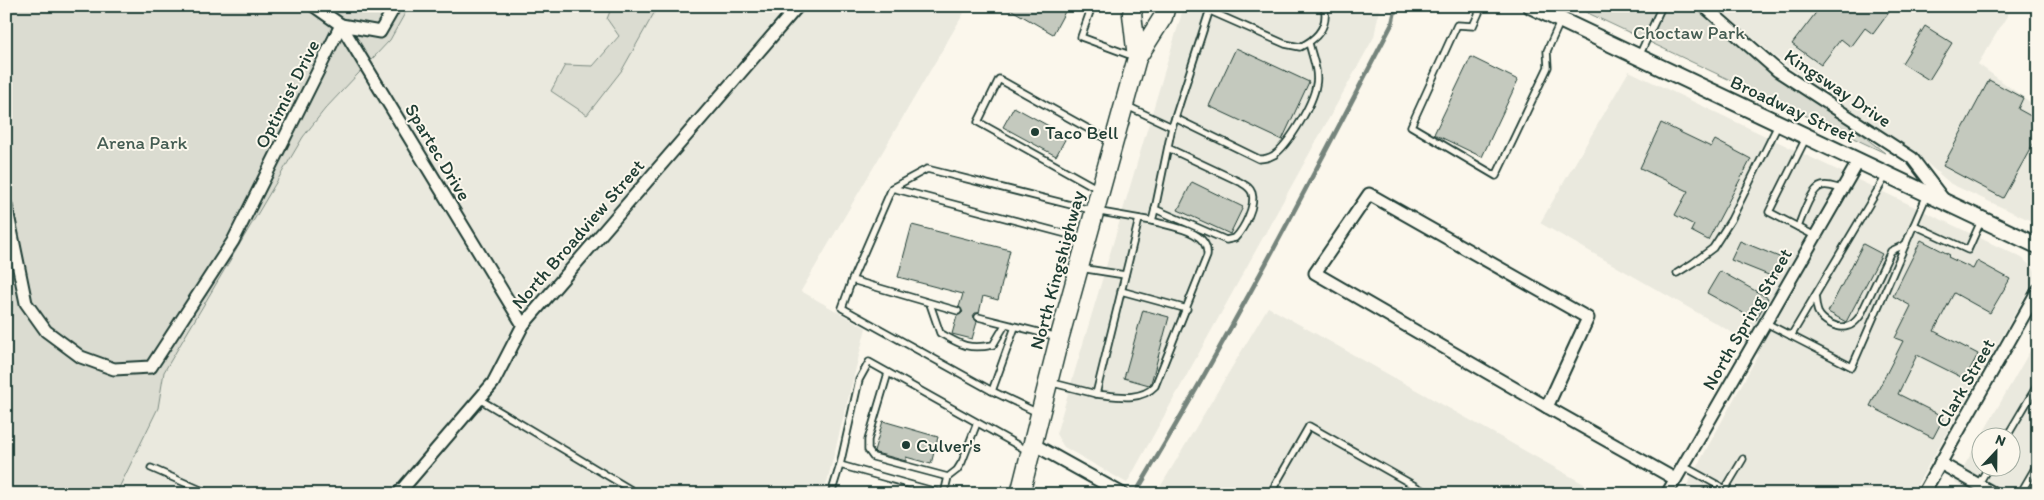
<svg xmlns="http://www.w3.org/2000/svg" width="2044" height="500" viewBox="0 0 2044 500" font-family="Itim,sans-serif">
	<rect width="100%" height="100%" fill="#fbf7ec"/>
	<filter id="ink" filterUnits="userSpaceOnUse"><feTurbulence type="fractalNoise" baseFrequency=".02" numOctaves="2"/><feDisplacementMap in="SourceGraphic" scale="10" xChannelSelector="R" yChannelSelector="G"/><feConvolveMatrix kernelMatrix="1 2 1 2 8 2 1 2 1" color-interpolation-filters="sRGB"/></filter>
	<g filter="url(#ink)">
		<g fill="#eae9de" fill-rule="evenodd">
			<polygon points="409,6 612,6 607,19 619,36 593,66 551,91 559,95 622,70 658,6 968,6 801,291 866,328 824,494 116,494 158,408 164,372 303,137 325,109 390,40"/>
			<polygon points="1184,6 1380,6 1374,37 1127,483 1064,447 1056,434"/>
			<polygon points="1716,6 2013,6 1978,64 2038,108 2038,224 1951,184 1908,147 1837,102 1773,55"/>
			<polygon points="1629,71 2022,258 2038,273 1912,494 1682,494 1758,355 1747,341 1540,223"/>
			<polygon points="1268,307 1602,494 1156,494"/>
			<path d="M2038 337V494H1978L1955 482ZM1982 438H2012V468H1982Z"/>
		</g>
		<g fill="#dbdcd1" stroke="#7d8c82">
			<polygon points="6,6 409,6 390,40 325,109 303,137 164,372 158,408 116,494 6,494"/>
			<polygon points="612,6 658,6 622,70 587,115 551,91 565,65 593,66 619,36 607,19"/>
			<polygon points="1573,6 1698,6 1885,153"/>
		</g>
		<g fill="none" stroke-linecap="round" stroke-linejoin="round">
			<path stroke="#74847b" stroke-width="4.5" d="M1135 494C1227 341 1310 182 1392 24L1396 6"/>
		</g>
		<g fill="#c4c9be" stroke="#1f3d34">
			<polygon points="1005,6 1068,6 1053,34"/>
			<polygon points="1821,6 1883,6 1890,11 1873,34 1865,28 1851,47 1841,39 1821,65 1792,44"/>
			<polygon points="1925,26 1952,43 1929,80 1902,63"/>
			<polygon points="1236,48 1309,82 1282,140 1209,106"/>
			<polygon points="1471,57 1518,80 1482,157 1434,134"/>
			<polygon points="1989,80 2023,98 2018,109 2038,120 2038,135 2003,198 1943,166"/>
			<polygon points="1014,107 1067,136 1056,156 1003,127"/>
			<polygon points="1661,123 1711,147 1715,140 1751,159 1708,240 1691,231 1694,225 1675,215 1688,191 1640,168"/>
			<polygon points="1192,182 1243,207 1230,234 1178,210"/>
			<polygon points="912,225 1010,250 998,300 983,296 979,313 975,313 973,316 977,322 972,339 952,334 957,316 963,312 959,307 963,294 898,277"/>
			<polygon points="1921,240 1950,255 1948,257 1973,269 1977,261 2010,279 1990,313 1954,293 1934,331 1978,354 1965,379 1917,355 1898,394 1944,417 1933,438 1870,406 1903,341 1895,338 1911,306 1893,296"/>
			<polygon points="1740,241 1784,259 1776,278 1731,260"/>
			<polygon points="1863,244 1882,254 1846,322 1828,312"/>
			<polygon points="1720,271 1768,298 1756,320 1707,293"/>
			<polygon points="1143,310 1169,317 1151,383 1149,385 1124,378"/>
			<polygon points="883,421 938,437 931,464 906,457 906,461 876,453 874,451"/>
		</g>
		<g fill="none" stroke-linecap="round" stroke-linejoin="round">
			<defs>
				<g id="service">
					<polyline points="1092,6 1081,37 1135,57"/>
					<polyline points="1482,6 1473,26 1457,25 1411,126 1496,176 1548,67 1547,51 1561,20"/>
					<path d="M1210 11 1285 44 1300 47C1317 39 1329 26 1324 6"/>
					<polyline points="1639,56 1662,6"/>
					<polyline points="1125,105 1172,127 1211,6"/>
					<path d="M1175 118 1259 159C1264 159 1269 158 1274 155 1289 144 1313 104 1316 85 1319 72 1312 56 1309 43"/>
					<polyline points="1806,138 1769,212 1815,236"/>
					<path d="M1168 148 1240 182C1245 185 1250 187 1252 193 1256 205 1244 229 1235 238L1226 240 1155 209 1172 127"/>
					<polyline points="892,188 927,169 1095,211 1152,221 1155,209"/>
					<polyline points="1098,189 978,122 999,79 1112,142"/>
					<polyline points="1914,225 1968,250 1981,221"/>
					<path d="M1798 227C1802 217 1811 188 1822 186 1828 184 1836 188 1842 189"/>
					<polyline points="1080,268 1125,275"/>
					<polyline points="1677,273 1693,263 1713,248 1731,220 1778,125"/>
					<polyline points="852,280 842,308 992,391 1038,413"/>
					<polyline points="1121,291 1187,309"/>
					<path d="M1815 296C1816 301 1816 307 1818 312 1822 321 1838 330 1848 326 1853 325 1857 320 1860 316L1891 251 1906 244"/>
					<path d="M930 304 940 333C961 345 968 350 993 345L1005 325"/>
					<polyline points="958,311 852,280 892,188 1085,239"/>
					<polyline points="978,317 1058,337"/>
					<polyline points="1766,323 1852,367 1927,195"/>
					<polyline points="1791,336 1886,176"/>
					<polyline points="888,373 868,440 868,450 873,457 948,477"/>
					<polyline points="1049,382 1096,394 1139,219"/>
					<polyline points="992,391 1015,327"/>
					<path d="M1096 394C1116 396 1140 402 1155 386L1207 256C1210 230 1171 227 1152 221"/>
					<polyline points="479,399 638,494"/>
					<polyline points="2006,438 2038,384"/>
					<polyline points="840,465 859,380 869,362 1028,451"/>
					<polyline points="1683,466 1725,489"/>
					<polyline points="151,468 210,494"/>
					<polyline points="1978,485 1988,468"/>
					<polyline points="831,494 840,465 944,494 948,477 957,470 962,462 977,423"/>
					<polyline points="1270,494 1309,426 1429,494"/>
					<polyline points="1704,494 1705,492 1725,489 1743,459"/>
					<polyline points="2020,494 2038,463"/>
				</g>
				<g id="minor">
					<polyline points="314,6 341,25 523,325"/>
					<polyline points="1704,6 1778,71 1912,158 1944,200"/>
					<polygon points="1369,194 1588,318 1547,407 1315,273"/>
					<polyline points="6,205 26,303 46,331 81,357 114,369 151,367 233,241 341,25 380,32 395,6"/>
					<polyline points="1547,407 1675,479"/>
					<polyline points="1033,444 1123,494"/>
					<polyline points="1940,463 1995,494"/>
					<polyline points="398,494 493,383 523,325 798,6"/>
					<polyline points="1667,494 1858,162"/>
					<polyline points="1923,494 2038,290"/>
				</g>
				<polyline id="secondary" points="1531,6 2038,246"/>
				<g id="primary">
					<polyline points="1134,6 1132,14 1137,58"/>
					<polyline points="1020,494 1058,343 1137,58 1163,17 1166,6"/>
				</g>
			</defs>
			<use href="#service" stroke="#1f3d34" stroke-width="9"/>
			<use href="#minor" stroke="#1f3d34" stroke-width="15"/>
			<use href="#secondary" stroke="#1f3d34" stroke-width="19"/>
			<use href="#primary" stroke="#1f3d34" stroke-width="21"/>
			<use href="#service" stroke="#fbf7ec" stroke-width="5.5"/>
			<use href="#minor" stroke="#fbf7ec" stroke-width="11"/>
			<use href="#secondary" stroke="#fbf7ec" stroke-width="15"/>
			<use href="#primary" stroke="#fbf7ec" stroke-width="18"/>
		</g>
	</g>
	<g fill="#1f3d34" stroke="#fbf7ec" stroke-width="2">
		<circle cx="1035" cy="132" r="5"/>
		<circle cx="906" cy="445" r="5"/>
	</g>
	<g text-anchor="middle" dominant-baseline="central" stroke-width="4" stroke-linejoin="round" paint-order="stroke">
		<g font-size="19" fill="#455d53" stroke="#fbf7ec">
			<text x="1689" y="32">Choctaw Park</text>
			<text x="142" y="142">Arena Park</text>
		</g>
		<g font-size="19" fill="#1f3d34" stroke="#fbf7ec">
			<text transform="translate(1838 88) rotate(34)">Kingsway Drive</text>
			<text transform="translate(287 94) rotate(-63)">Optimist Drive</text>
			<text transform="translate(1793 109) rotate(25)">Broadway Street</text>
			<text transform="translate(438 152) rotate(59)">Spartec Drive</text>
			<text transform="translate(578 234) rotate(-49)">North Broadview Street</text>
			<text transform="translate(1057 270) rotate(-75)">North Kingshighway</text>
			<text transform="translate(1747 319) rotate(-60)">North Spring Street</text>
			<text transform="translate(1965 383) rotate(-60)">Clark Street</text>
		</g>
		<g font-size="19" fill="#1f3d34" stroke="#fbf7ec" text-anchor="start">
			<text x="1045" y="132">Taco Bell</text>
			<text x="916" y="445">Culver's</text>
		</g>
	</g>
	<rect width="2044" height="500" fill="none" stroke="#fbf7ec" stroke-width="25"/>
	<rect x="12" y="12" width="2019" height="475" fill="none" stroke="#1f3d34" stroke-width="2" filter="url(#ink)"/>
	<g transform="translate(1996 452) rotate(22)"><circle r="24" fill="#fbf7ec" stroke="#a3ada2"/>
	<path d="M0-4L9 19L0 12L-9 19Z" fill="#1f3d34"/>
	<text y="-8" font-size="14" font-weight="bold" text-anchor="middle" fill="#1f3d34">N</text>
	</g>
</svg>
